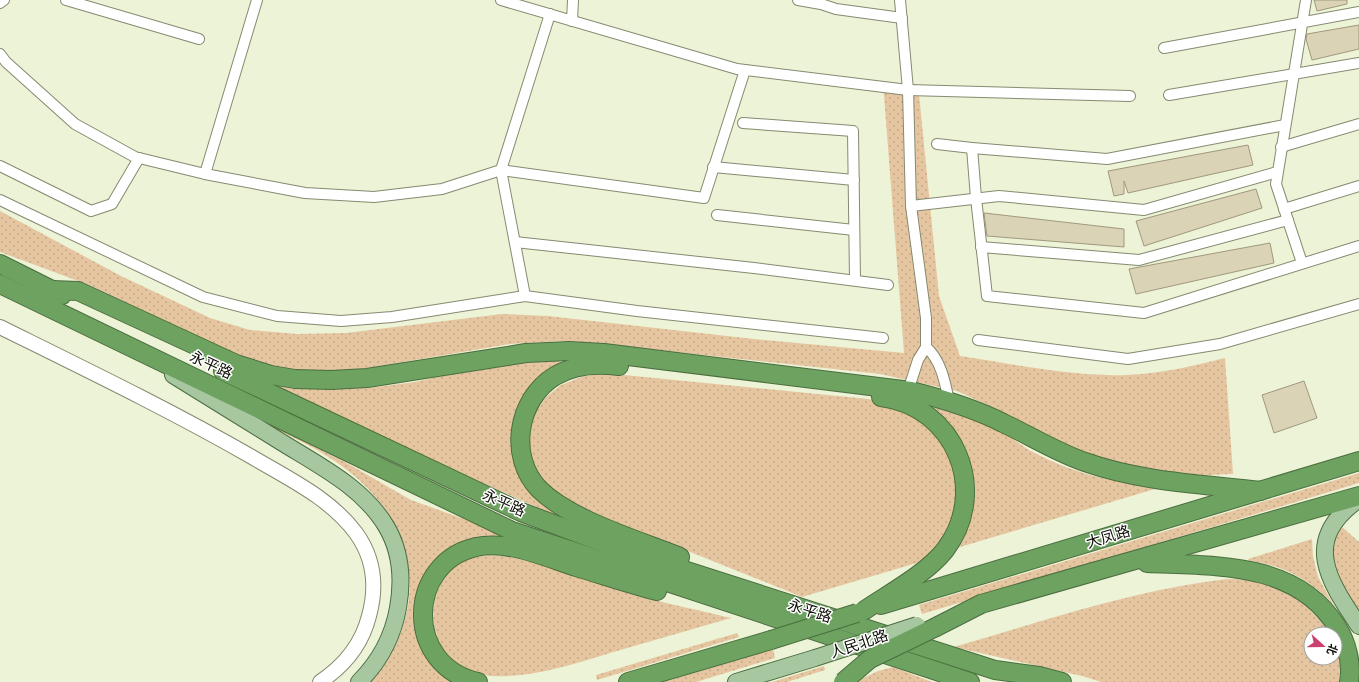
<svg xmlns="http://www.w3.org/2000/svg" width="1359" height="682" viewBox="0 0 1359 682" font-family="Figtree,'Noto Sans SC',sans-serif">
	<defs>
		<pattern id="grass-dots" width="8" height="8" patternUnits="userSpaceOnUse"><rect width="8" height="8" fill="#e6c6a0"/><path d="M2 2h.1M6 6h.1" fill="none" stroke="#c4a988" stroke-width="1.8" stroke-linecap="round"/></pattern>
	</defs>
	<rect width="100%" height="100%" fill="#edf3d6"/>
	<g fill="url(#grass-dots)">
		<path d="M883 83 918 84 939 296 960 356C1014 364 1071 377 1126 375 1160 374 1192 366 1225 358L1233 474 1209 475 1174 474 1132 468 1056 445 987 405 957 391 880 374 593 343 560 341 510 344 355 370 311 372 283 369 248 360 89 285 0 252V211L121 276 210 318 250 330 297 334 346 333 502 314 548 316 754 339 904 353Z"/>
		<path d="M557 357 560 363C527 381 510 410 512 447L554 510V515L257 381 325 388H369L415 382 473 369Z"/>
		<polygon points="600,374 614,374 868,399 884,402 917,416 943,440 956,476 956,502 953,515 941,540 920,562 802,597 574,505 541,480 530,457 529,433 536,412 545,398 561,385 584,376"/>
		<path d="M937 406C960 410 985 421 1005 433 1014 439 1023 447 1033 452 1071 473 1112 481 1155 489L960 547 968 526 972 504 934 410Z"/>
		<path d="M255 417 345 462 411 500 511 536 510 539 495 537 418 592C407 632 420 659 453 682H371C431 611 420 526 347 470 319 448 285 434 254 418Z"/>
		<polygon points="1359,473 1359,483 922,614 919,605"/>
		<path d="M1342 527 1359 542V615C1351 603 1330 567 1332 553 1333 544 1337 535 1342 527Z"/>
		<path d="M1312 539 1313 556 1318 577 1333 604C1311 580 1281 564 1249 561L1248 559Z"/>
		<path d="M488 555C540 557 590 580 639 595 668 605 700 610 731 618 693 629 655 640 617 651 577 663 525 681 483 675 431 667 416 597 457 565 466 558 477 557 488 555Z"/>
		<path d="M1227 579C1274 578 1304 598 1331 634H1311V658H1335V642L1340 661 1339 682H1101L1082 676 954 647C1044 621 1133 590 1227 579Z"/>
		<polygon points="737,633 739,637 597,680 596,675"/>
		<polygon points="773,649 775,658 696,682 664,682"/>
		<polygon points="824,666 825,670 787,682 772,682"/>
		<polygon points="893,667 932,682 855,682 878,671"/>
	</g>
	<g fill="#dbd3b6" stroke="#a0987d">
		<polygon points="1314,0 1347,0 1347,4 1317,11"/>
		<polygon points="1359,25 1359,49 1312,60 1306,39 1307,34"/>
		<polygon points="1248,145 1253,165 1128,193 1124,181 1124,194 1114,196 1108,171"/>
		<polygon points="1256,189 1262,208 1144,246 1136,221"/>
		<polygon points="984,213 1124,229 1124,247 987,236"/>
		<polygon points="1270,243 1274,263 1136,294 1129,269"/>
		<polygon points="1304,381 1317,418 1274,433 1262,395"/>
	</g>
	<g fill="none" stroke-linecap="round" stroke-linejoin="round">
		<defs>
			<g id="street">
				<polyline points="66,0 199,39"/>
				<polyline points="501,0 737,69 908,90 1130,96"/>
				<polyline points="798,0 821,4 836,9 902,18"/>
				<polyline points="900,0 908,90 911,206 926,318 926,347 918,360 908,391"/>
				<polyline points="0,3 4,0"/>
				<polyline points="572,21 573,0"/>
				<polyline points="1164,48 1359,12"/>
				<polyline points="0,54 6,62 75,124 135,157 205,174 305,193 374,197 442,189 501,170 704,198 745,70"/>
				<polyline points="1169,95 1359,63"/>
				<polyline points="743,123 853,131 855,280"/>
				<polyline points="937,144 972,148 1107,159 1285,125"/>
				<polyline points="1281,147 1359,124"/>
				<polyline points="972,148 976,198 987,296 1144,313 1359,246"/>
				<polyline points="0,166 91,211 112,204 139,158"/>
				<polyline points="713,167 854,180"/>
				<polyline points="205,174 257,0"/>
				<polyline points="0,200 203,297 277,316 341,321 392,317 525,296 637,311 883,338"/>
				<polyline points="911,206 999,196 1144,210 1277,172"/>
				<polyline points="1284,209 1359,186"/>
				<polyline points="717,215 854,230"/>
				<polyline points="515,242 754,268 888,285"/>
				<polyline points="981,247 1139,260 1288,220"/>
				<polyline points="1302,263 1276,184 1306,0"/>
				<polyline points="525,296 501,170 550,14"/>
				<polyline points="978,340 1128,359 1220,344 1359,304"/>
				<path d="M926 347C941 360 945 382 949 401"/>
			</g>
			<path id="secondary" d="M0 327C85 369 170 410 252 457 289 479 330 498 356 533 374 558 377 587 369 616 362 644 344 666 320 682"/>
			<g id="primary">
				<path d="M173 375C208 397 243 418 278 440 316 464 362 486 386 526 401 551 403 580 398 608 393 636 379 662 359 682"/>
				<path d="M1359 499C1301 540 1328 580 1359 626"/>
				<polyline points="736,682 815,658"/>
			</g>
			<g id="highway">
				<polyline points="0,264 62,295"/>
				<polyline points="0,284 512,531 970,682"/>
				<path d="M52 290 78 291 236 364 271 375 295 379 331 380 367 378 526 353 569 351 604 353 911 391C943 399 974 408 1003 423 1031 436 1056 452 1085 462 1142 482 1202 484 1261 491"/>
				<path d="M619 366C597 363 575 364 555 376 517 399 508 457 539 489 570 520 638 540 680 557"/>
				<polyline points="223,371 521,512 637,555 995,670 1039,676 1062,682"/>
				<path d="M1147 563C1214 566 1297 561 1337 627 1347 643 1352 663 1349 682"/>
				<polyline points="881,605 1359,461"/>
				<path d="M865 610C890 593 926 574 945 550 990 491 955 406 881 397"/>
				<polyline points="936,627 981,604 1359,496"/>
				<path d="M478 682C404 666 406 563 476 547 508 540 545 557 576 567 603 575 629 584 657 591"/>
				<polyline points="628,682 771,640"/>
			</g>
		</defs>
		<use href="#street" stroke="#858a70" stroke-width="12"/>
		<use href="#secondary" stroke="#858a70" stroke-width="16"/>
		<use href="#primary" stroke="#4b6e40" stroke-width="18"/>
		<use href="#highway" stroke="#4b6e40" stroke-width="20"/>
		<use href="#street" stroke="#fff" stroke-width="10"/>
		<use href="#secondary" stroke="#fff" stroke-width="14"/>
		<use href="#primary" stroke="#a7c7a0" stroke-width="16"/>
		<use href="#highway" stroke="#6da260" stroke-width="18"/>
		<defs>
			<polyline id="primary-bridge" points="815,658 917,625"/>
			<g id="highway-bridge">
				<polyline points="771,640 857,613"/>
				<polyline points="843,682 870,659 936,627"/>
			</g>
		</defs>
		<use href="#primary-bridge" stroke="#4b6e40" stroke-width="18" stroke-linecap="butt"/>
		<use href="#highway-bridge" stroke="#4b6e40" stroke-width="20" stroke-linecap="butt"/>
		<use href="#primary-bridge" stroke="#a7c7a0" stroke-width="16"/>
		<use href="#highway-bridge" stroke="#6da260" stroke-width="18"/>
	</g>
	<g text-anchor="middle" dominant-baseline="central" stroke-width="3" stroke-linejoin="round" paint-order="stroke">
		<g font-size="15" fill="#0d0e05" stroke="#fff">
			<text transform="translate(211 365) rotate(25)">永平路</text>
			<text transform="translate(504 503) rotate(24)">永平路</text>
			<text transform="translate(1108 537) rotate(-17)">大凤路</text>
			<text transform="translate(810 611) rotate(18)">永平路</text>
			<text transform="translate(859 644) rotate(-18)">人民北路</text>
		</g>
	</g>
	<g transform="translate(1323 646) rotate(111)"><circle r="19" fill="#ffffff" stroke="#9e9f9b"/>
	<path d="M0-3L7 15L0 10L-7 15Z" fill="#cc4070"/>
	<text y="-6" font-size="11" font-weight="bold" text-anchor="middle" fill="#0d0e05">北</text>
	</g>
</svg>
